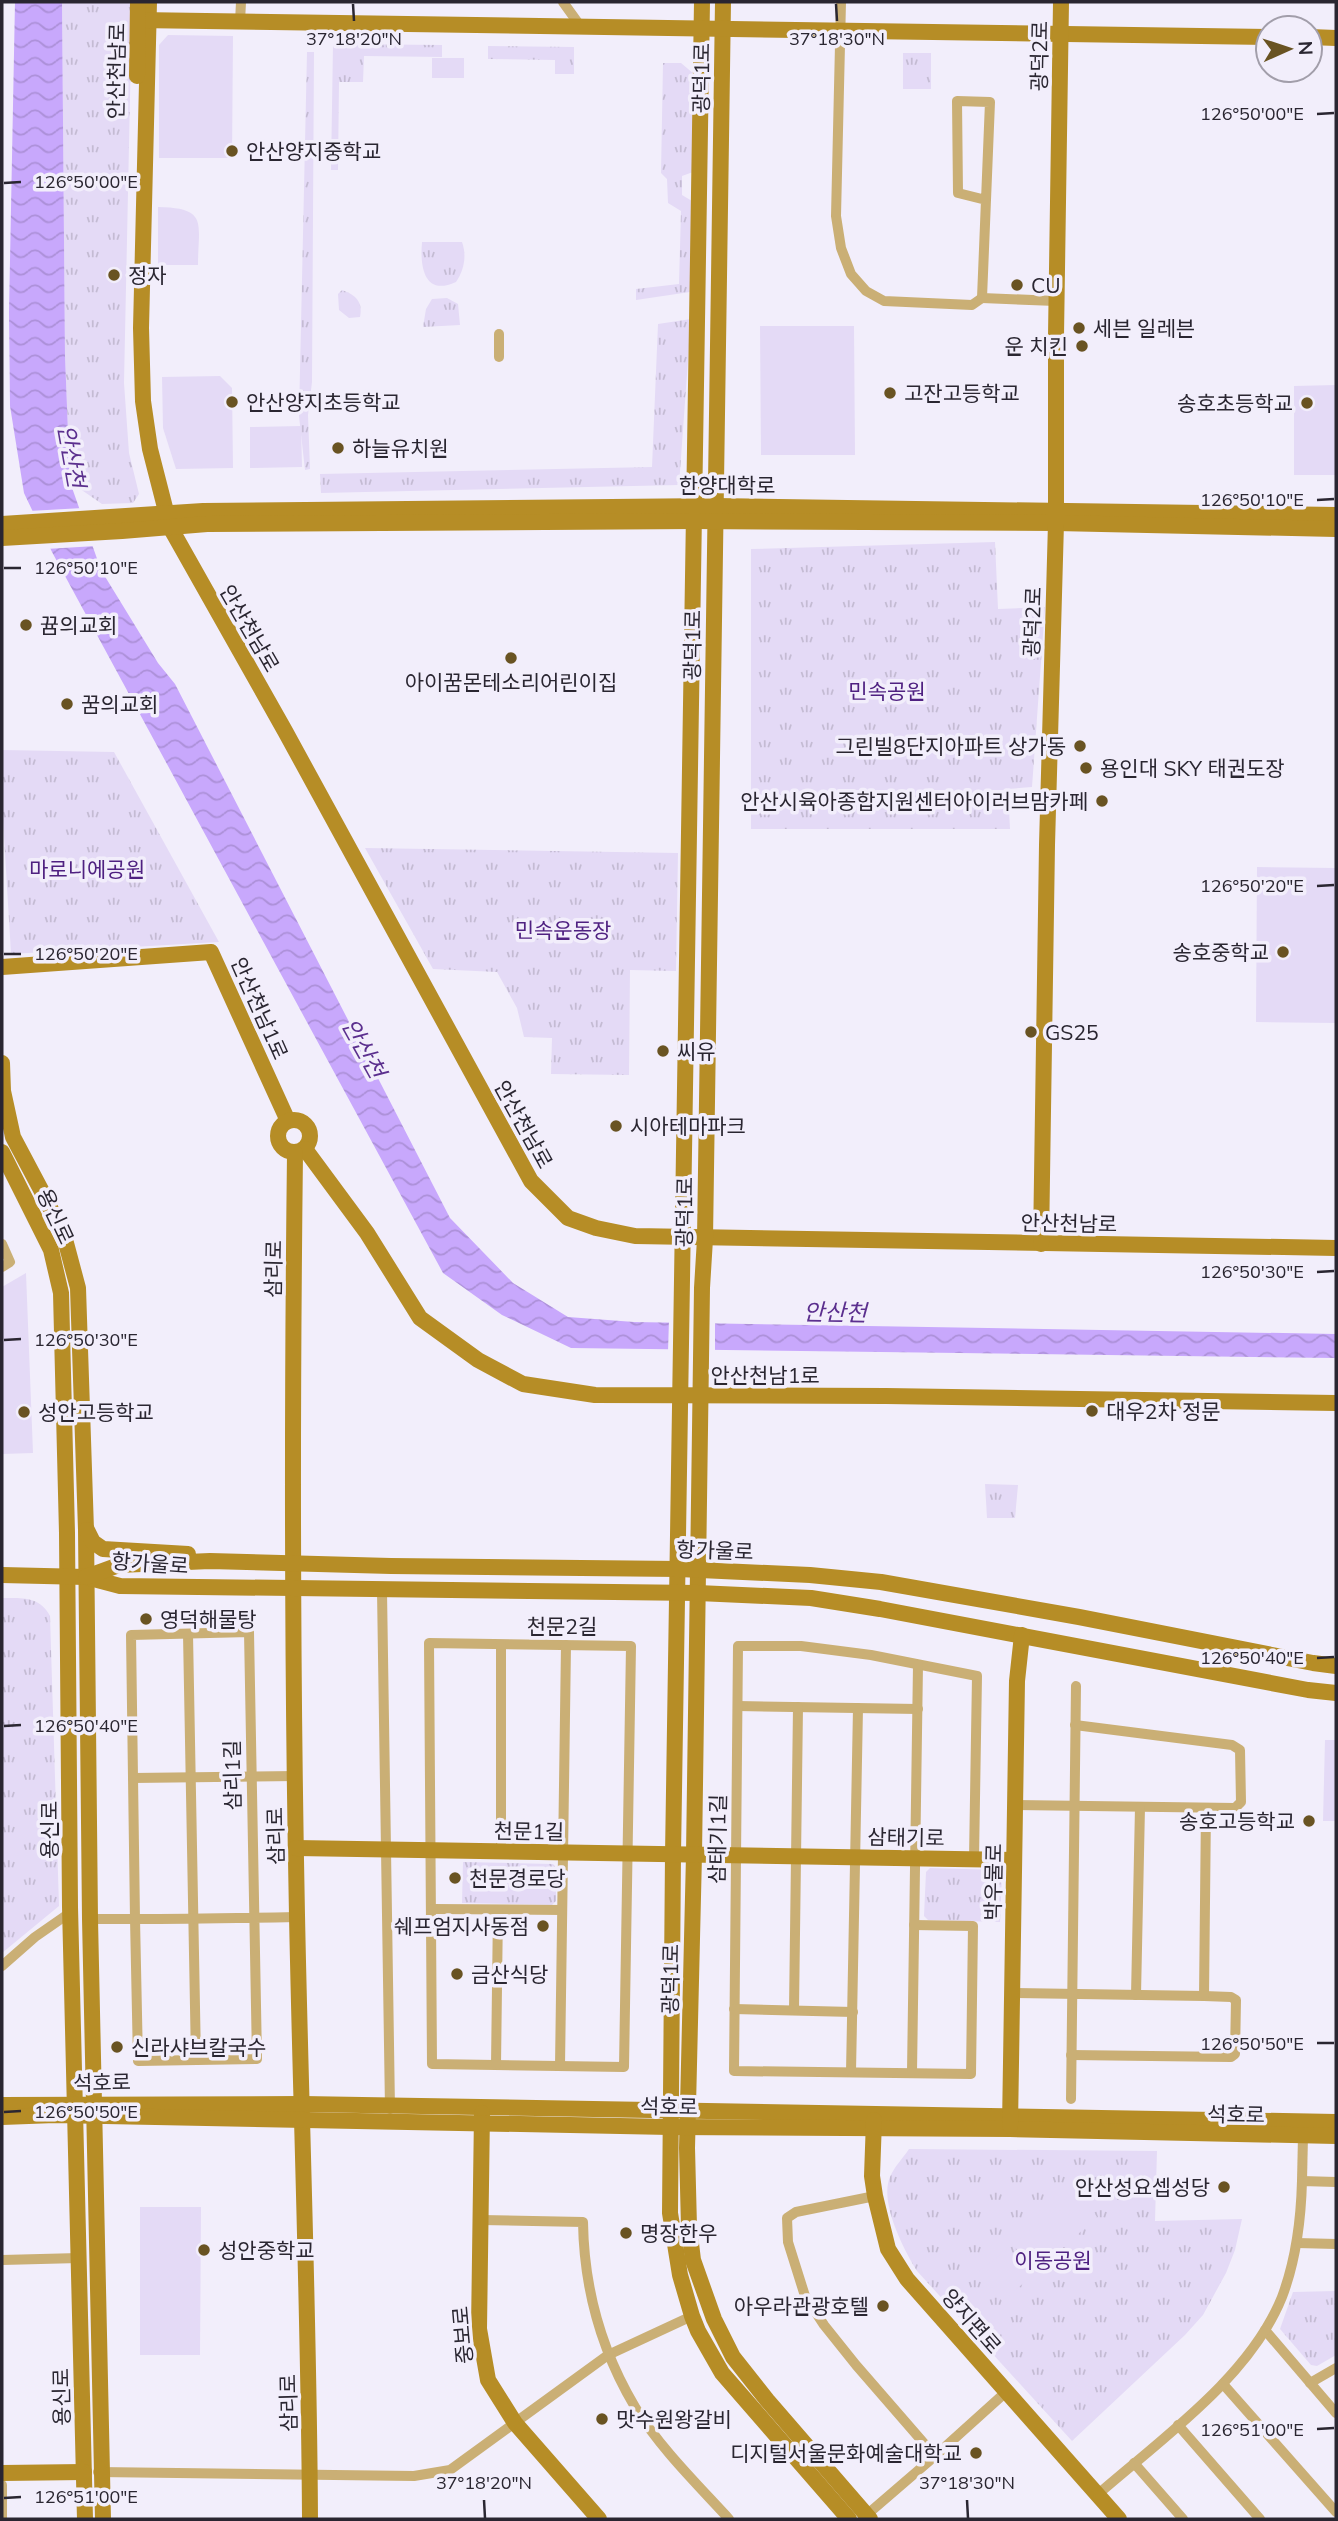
<svg xmlns="http://www.w3.org/2000/svg" width="1338" height="2521" viewBox="0 0 1338 2521" font-family="Mulish,'Noto Sans KR',sans-serif">
	<defs>
		<pattern id="grass-tufts" width="24" height="20" patternUnits="userSpaceOnUse" patternTransform="scale(1.75)"><rect width="24" height="20" fill="#e4daf6"/><path d="M3 7l-1-3M5 7V3M7 7l1-3M15 17l-1-3M17 17v-4M19 17l1-3" fill="none" stroke="#c4bbd3"/></pattern>
		<pattern id="water-waves" width="16" height="10" patternUnits="userSpaceOnUse" patternTransform="scale(1.75)"><rect width="16" height="10" fill="#c8a8fc"/><path d="M0 5q4-4 8 0t8 0" fill="none" stroke="#ac90d8"/></pattern>
	</defs>
	<rect width="100%" height="100%" fill="#f2eefb"/>
	<g fill="url(#grass-tufts)">
		<polygon points="62,2 132,2 124,383 129,453 139,494 133,503 102,504 70,482 65,356"/>
		<polygon points="333,44 442,45 442,57 364,56 363,82 339,82 338,170 331,170"/>
		<polygon points="488,46 574,47 574,74 555,74 555,60 488,59"/>
		<polygon points="307,52 314,52 312,382 308,415 310,469 305,470 299,416"/>
		<rect x="903" y="53" width="28" height="36"/>
		<polygon points="663,63 681,63 694,74 693,172 682,176 682,195 692,201 690,292 636,300 636,289 679,284 681,211 668,203 667,179 661,173"/>
		<path d="M422 242H462C467 256 464 270 456 282 423 297 420 265 422 242Z"/>
		<path d="M342 290C356 295 363 302 360 317L349 318 339 310 338 294Z"/>
		<polygon points="447,298 458,304 460,325 423,327 426,309 432,299"/>
		<polygon points="691,319 679,485 321,493 320,474 652,467 658,324"/>
		<polygon points="995,542 998,609 1045,607 1032,787 1008,789 1010,829 751,829 751,549"/>
		<polygon points="2,750 114,752 219,942 11,954 2,803"/>
		<polygon points="365,848 678,853 676,971 630,970 629,1075 551,1074 552,1038 524,1037 517,1008 497,972 433,969"/>
		<polygon points="985,1484 1018,1485 1015,1518 987,1518"/>
		<path d="M2 1598C21 1598 40 1596 50 1616L59 1906 2 1953Z"/>
		<polygon points="463,1862 553,1864 556,1868 556,1901 552,1905 462,1903"/>
		<polygon points="930,1868 998,1870 1002,1874 1000,1922 928,1920 924,1916 926,1872"/>
		<path d="M909 2149 1157 2151 1155 2221 1242 2219 1235 2250 1226 2273 1203 2315 1185 2335 1072 2441 917 2271C904 2250 879 2202 890 2177 894 2167 903 2158 909 2149Z"/>
		<polygon points="1336,2291 1336,2355 1317,2366 1311,2365 1280,2329 1293,2292"/>
	</g>
	<g fill="#e4daf6">
		<polygon points="168,35 233,36 232,158 159,158 159,45"/>
		<rect x="432" y="58" width="32" height="20"/>
		<path d="M158 207C209 208 198 223 198 265H158Z"/>
		<polygon points="760,326 854,326 855,455 761,455"/>
		<polygon points="220,376 232,388 233,468 176,469 163,428 162,377"/>
		<polygon points="1336,385 1336,475 1294,475 1294,386"/>
		<polygon points="301,426 302,467 250,468 250,427"/>
		<polygon points="1257,867 1335,868 1336,1023 1256,1022"/>
		<polygon points="26,1273 33,1453 2,1454 2,1287"/>
		<polygon points="1325,1740 1336,1740 1336,1821 1323,1821"/>
		<polygon points="1075,2190 1097,2217 1036,2272 1013,2245"/>
		<polygon points="140,2207 201,2207 200,2355 140,2355"/>
		<polygon points="1008,2249 1031,2277 1002,2301 978,2272"/>
	</g>
	<polygon fill="url(#water-waves)" points="15,2 62,2 65,356 70,482 101,570 158,663 175,684 450,1218 513,1283 568,1317 634,1322 1336,1334 1336,1358 571,1348 502,1315 443,1273 52,552 24,493 10,406 9,312"/>
	<g fill="#f2eefb">
		<polygon points="83,508 96,546 46,549 29,511"/>
		<polygon points="669,1319 715,1320 715,1353 668,1352"/>
	</g>
	<g fill="none" stroke-linecap="round" stroke-linejoin="round">
		<g stroke="#caaf75" stroke-width="10">
			<polyline points="563,2 581,27"/>
			<polyline points="841,2 836,216 841,248 851,274 866,291 884,301 972,305 982,298"/>
			<polyline points="240,22 241,2"/>
			<polyline points="986,200 958,193 957,101 990,102 982,298 1056,301"/>
			<polyline points="499,357 499,334"/>
			<polyline points="2,1244 10,1262 2,1267"/>
			<polyline points="382,1591 390,2109"/>
			<polyline points="188,1634 196,2060"/>
			<polygon points="429,1643 631,1646 624,2067 432,2064"/>
			<polyline points="501,1645 501,1852"/>
			<polyline points="738,1706 918,1709"/>
			<polyline points="133,1778 296,1776"/>
			<polyline points="1016,1805 1235,1808 1241,1802 1240,1750 1232,1745 1075,1725"/>
			<polyline points="433,1909 562,1910"/>
			<path d="M90 1919H135L131 1635 249 1632C251 1775 254 1917 257 2059L138 2061 135 1919C189 1919 243 1918 297 1917"/>
			<polyline points="914,1925 973,1926 971,2074 734,2071 738,1646 801,1646 871,1655 977,1676 974,1859"/>
			<polyline points="2,1966 35,1937 71,1912"/>
			<polyline points="1012,1993 1204,1996 1231,1997 1236,2000 1235,2054 1231,2057 1071,2055"/>
			<polyline points="1136,1995 1140,1807"/>
			<polyline points="1204,1996 1206,1808"/>
			<polyline points="734,2009 853,2012"/>
			<polyline points="794,2010 798,1707"/>
			<polyline points="496,2065 498,1910"/>
			<polyline points="560,2066 566,1645"/>
			<polyline points="851,2072 858,1708"/>
			<polyline points="912,2072 918,1665"/>
			<polyline points="1071,2099 1076,1686"/>
			<polyline points="1302,2181 1303,2136"/>
			<polyline points="875,2196 796,2212 787,2218 788,2242 805,2296 824,2325 856,2365 935,2456 1006,2392"/>
			<path d="M481 2220 583 2222C584 2288 601 2350 635 2407 660 2448 697 2484 729 2519"/>
			<polyline points="1297,2243 1336,2244"/>
			<polyline points="2,2260 79,2258"/>
			<polyline points="1265,2330 1336,2413"/>
			<polyline points="1310,2383 1336,2368"/>
			<polyline points="1223,2384 1336,2512"/>
			<polyline points="1178,2425 1260,2519"/>
			<polyline points="1134,2463 1183,2519"/>
			<polyline points="98,2472 414,2476 450,2470 608,2355 692,2316"/>
			<polyline points="2,2485 2,2519"/>
			<path d="M1097 2495C1161 2439 1250 2377 1282 2297 1296 2260 1301 2220 1302 2181L1336 2182"/>
			<polyline points="863,2518 935,2456"/>
		</g>
		<g stroke="#b68d26" stroke-width="16">
			<polyline points="149,2 141,328 143,401 150,449 170,527 285,731 531,1181 568,1218 596,1228 635,1236 1336,1248"/>
			<polyline points="702,2 673,1855 670,2213 680,2275 692,2316 698,2331 722,2373 849,2519"/>
			<polyline points="723,2 705,1239 702,1288 694,1855 687,2148 689,2227 693,2260 714,2319 733,2357 767,2400 870,2519"/>
			<polyline points="138,20 1268,37"/>
			<polyline points="1310,37 1336,38"/>
			<polyline points="137,76 138,2"/>
			<polyline points="2,524 203,511 715,506 1336,515"/>
			<polyline points="2,538 122,531 207,524 694,521 1056,523 1336,529"/>
			<polyline points="2,967 211,952 288,1121"/>
			<polyline points="2,1063 3,1091 13,1137 48,1203 66,1243 78,1288 86,1530 90,1919 103,2519"/>
			<circle cx="294" cy="1136" r="16"/>
			<polyline points="305,1149 367,1233 420,1318 478,1360 523,1384 595,1395 886,1396 1336,1403"/>
			<polyline points="2,1152 51,1250 61,1293 67,1533 70,1907 85,2519"/>
			<path d="M295 1153C292 1407 292 1661 297 1915 301 2116 309 2318 310 2519"/>
			<polyline points="1041,1244 1047,845 1056,523 1056,336 1061,2"/>
			<polyline points="87,1530 93,1542 103,1549 188,1554"/>
			<polyline points="2,1575 86,1577 120,1586 698,1593 811,1598 880,1609 1308,1690 1336,1693"/>
			<polyline points="86,1577 119,1565 210,1561 391,1566 679,1569 810,1575 881,1582 1079,1617 1313,1663 1336,1666"/>
			<polyline points="296,1848 1014,1860"/>
			<polyline points="2,2105 303,2104 1336,2122"/>
			<polyline points="482,2113 479,2329 488,2380 515,2423 599,2519"/>
			<polyline points="2,2117 55,2115 670,2127 1010,2129 1336,2136"/>
			<polyline points="874,2120 872,2176 875,2196 888,2249 907,2279 1119,2519"/>
			<polyline points="1010,2126 1017,1681 1022,1635"/>
			<polyline points="2,2473 84,2472"/>
		</g>
	</g>
	<path fill="none" stroke="#2a2631" stroke-width="2.5" d="M353 4 354 21M836 4 837 21M1317 114 1334 113M4 183 21 182M1317 500 1334 499M4 568H21M1317 886 1334 885M4 954H21M1317 1272 1334 1271M4 1340 21 1339M1317 1658 1334 1657M4 1726 21 1725M1317 2043H1334M4 2112 21 2111M1317 2429 1334 2428M4 2498 21 2497M484 2500 485 2518M967 2500 968 2518"/>
	<g fill="#695322" stroke="#f2eefb" stroke-width="2.5">
		<circle cx="232" cy="151" r="7"/>
		<circle cx="114" cy="275" r="7"/>
		<circle cx="1017" cy="285" r="7"/>
		<circle cx="1079" cy="328" r="7"/>
		<circle cx="1082" cy="346" r="7"/>
		<circle cx="890" cy="393" r="7"/>
		<circle cx="232" cy="402" r="7"/>
		<circle cx="1307" cy="403" r="7"/>
		<circle cx="338" cy="448" r="7"/>
		<circle cx="26" cy="625" r="7"/>
		<circle cx="511" cy="658" r="7"/>
		<circle cx="67" cy="704" r="7"/>
		<circle cx="1080" cy="746" r="7"/>
		<circle cx="1086" cy="768" r="7"/>
		<circle cx="1102" cy="801" r="7"/>
		<circle cx="1283" cy="952" r="7"/>
		<circle cx="1031" cy="1032" r="7"/>
		<circle cx="663" cy="1051" r="7"/>
		<circle cx="616" cy="1126" r="7"/>
		<circle cx="1092" cy="1411" r="7"/>
		<circle cx="24" cy="1412" r="7"/>
		<circle cx="146" cy="1619" r="7"/>
		<circle cx="1309" cy="1821" r="7"/>
		<circle cx="455" cy="1878" r="7"/>
		<circle cx="543" cy="1926" r="7"/>
		<circle cx="457" cy="1974" r="7"/>
		<circle cx="117" cy="2047" r="7"/>
		<circle cx="1224" cy="2187" r="7"/>
		<circle cx="626" cy="2233" r="7"/>
		<circle cx="204" cy="2250" r="7"/>
		<circle cx="883" cy="2306" r="7"/>
		<circle cx="602" cy="2419" r="7"/>
		<circle cx="976" cy="2453" r="7"/>
	</g>
	<g text-anchor="middle" dominant-baseline="central" stroke-width="7" stroke-linejoin="round" paint-order="stroke">
		<g font-size="21" fill="#2a2631" stroke="#f2eefb">
			<text transform="translate(1039 56) rotate(-89)">광덕2로</text>
			<text transform="translate(116 71) rotate(-89)">안산천남로</text>
			<text transform="translate(701 78) rotate(-89)">광덕1로</text>
			<text x="727" y="485">한양대학로</text>
			<text transform="translate(1032 622) rotate(-88)">광덕2로</text>
			<text transform="translate(250 628) rotate(60)">안산천남로</text>
			<text transform="translate(692 645) rotate(-89)">광덕1로</text>
			<text transform="translate(260 1008) rotate(66)">안산천남1로</text>
			<text transform="translate(524 1124) rotate(61)">안산천남로</text>
			<text transform="translate(684 1212) rotate(-89)">광덕1로</text>
			<text transform="translate(56 1216) rotate(65)">용신로</text>
			<text transform="translate(1069 1223) rotate(1)">안산천남로</text>
			<text transform="translate(273 1269) rotate(-89)">삼리로</text>
			<text x="765" y="1375">안산천남1로</text>
			<text transform="translate(715 1550) rotate(2)">항가울로</text>
			<text transform="translate(150 1563) rotate(4)">항가울로</text>
			<text x="562" y="1626">천문2길</text>
			<text transform="translate(232 1775) rotate(-91)">삼리1길</text>
			<text transform="translate(49 1830) rotate(-90)">용신로</text>
			<text transform="translate(529 1831) rotate(1)">천문1길</text>
			<text transform="translate(275 1836) rotate(-91)">삼리로</text>
			<text transform="translate(906 1837) rotate(1)">삼태기로</text>
			<text transform="translate(717 1839) rotate(-89)">삼태기1길</text>
			<text transform="translate(993 1882) rotate(-89)">박우물로</text>
			<text transform="translate(670 1979) rotate(-89)">광덕1로</text>
			<text transform="translate(102 2082) rotate(-1)">석호로</text>
			<text transform="translate(669 2106) rotate(1)">석호로</text>
			<text transform="translate(1236 2114) rotate(1)">석호로</text>
			<text transform="translate(972 2321) rotate(49)">양지편로</text>
			<text transform="translate(462 2335) rotate(-95)">중보로</text>
			<text transform="translate(61 2397) rotate(-91)">용신로</text>
			<text transform="translate(288 2403) rotate(-91)">삼리로</text>
		</g>
		<g font-size="21" fill="#2a2631" stroke="#f2eefb" text-anchor="start">
			<text x="246" y="151">안산양지중학교</text>
			<text x="128" y="275">정자</text>
			<text x="1031" y="285">CU</text>
			<text x="1093" y="328">세븐 일레븐</text>
			<text x="1068" y="346" text-anchor="end">운 치킨</text>
			<text x="904" y="393">고잔고등학교</text>
			<text x="246" y="402">안산양지초등학교</text>
			<text x="1293" y="403" text-anchor="end">송호초등학교</text>
			<text x="352" y="448">하늘유치원</text>
			<text x="40" y="625">뀸의교회</text>
			<text x="511" y="682" text-anchor="middle">아이꿈몬테소리어린이집</text>
			<text x="81" y="704">꿈의교회</text>
			<text x="1066" y="746" text-anchor="end">그린빌8단지아파트 상가동</text>
			<text x="1100" y="768">용인대 SKY 태권도장</text>
			<text x="1088" y="801" text-anchor="end">안산시육아종합지원센터아이러브맘카페</text>
			<text x="1269" y="952" text-anchor="end">송호중학교</text>
			<text x="1045" y="1032">GS25</text>
			<text x="677" y="1051">씨유</text>
			<text x="630" y="1126">시아테마파크</text>
			<text x="1106" y="1411">대우2차 정문</text>
			<text x="38" y="1412">성안고등학교</text>
			<text x="160" y="1619">영덕해물탕</text>
			<text x="1295" y="1821" text-anchor="end">송호고등학교</text>
			<text x="469" y="1878">천문경로당</text>
			<text x="529" y="1926" text-anchor="end">쉐프엄지사동점</text>
			<text x="471" y="1974">금산식당</text>
			<text x="131" y="2047">신라샤브칼국수</text>
			<text x="1210" y="2187" text-anchor="end">안산성요셉성당</text>
			<text x="640" y="2233">명장한우</text>
			<text x="218" y="2250">성안중학교</text>
			<text x="869" y="2306" text-anchor="end">아우라관광호텔</text>
			<text x="616" y="2419">맛수원왕갈비</text>
			<text x="962" y="2453" text-anchor="end">디지털서울문화예술대학교</text>
		</g>
		<g font-size="21" fill="#4f2181" stroke="#f2eefb">
			<text x="887" y="691">민속공원</text>
			<text x="87" y="869">마로니에공원</text>
			<text x="563" y="930">민속운동장</text>
			<text x="1053" y="2260">이동공원</text>
		</g>
		<g font-size="23" font-style="italic" fill="#5b2f8e" stroke="#f2eefb">
			<text transform="translate(72 456) rotate(80)">안산천</text>
			<text transform="translate(364 1048) rotate(61)">안산천</text>
			<text transform="translate(835 1312) rotate(1)">안산천</text>
		</g>
	</g>
	<g font-size="18" text-anchor="middle" fill="#2a2631" stroke="#f2eefb" stroke-width="7" stroke-linejoin="round" paint-order="stroke">
		<text x="354" y="45">37°18'20"N</text>
		<text x="837" y="45">37°18'30"N</text>
		<text x="1252" y="120">126°50'00"E</text>
		<text x="86" y="188">126°50'00"E</text>
		<text x="1252" y="506">126°50'10"E</text>
		<text x="86" y="574">126°50'10"E</text>
		<text x="1252" y="892">126°50'20"E</text>
		<text x="86" y="960">126°50'20"E</text>
		<text x="1252" y="1278">126°50'30"E</text>
		<text x="86" y="1346">126°50'30"E</text>
		<text x="1252" y="1664">126°50'40"E</text>
		<text x="86" y="1732">126°50'40"E</text>
		<text x="1252" y="2050">126°50'50"E</text>
		<text x="86" y="2118">126°50'50"E</text>
		<text x="1252" y="2436">126°51'00"E</text>
		<text x="484" y="2489">37°18'20"N</text>
		<text x="967" y="2489">37°18'30"N</text>
		<text x="86" y="2503">126°51'00"E</text>
	</g>
	<rect width="1338" height="2521" fill="none" stroke="#2a2631" stroke-width="7"/>
	<g transform="translate(1289 49) rotate(87)"><circle r="33" fill="#f2eefb" stroke="#a29eaa" stroke-width="2"/>
	<path d="M0-5L12 26L0 18L-12 26Z" fill="#695322"/>
	<text y="-10" font-size="19" font-weight="bold" text-anchor="middle" fill="#2a2631">N</text>
	</g>
</svg>
